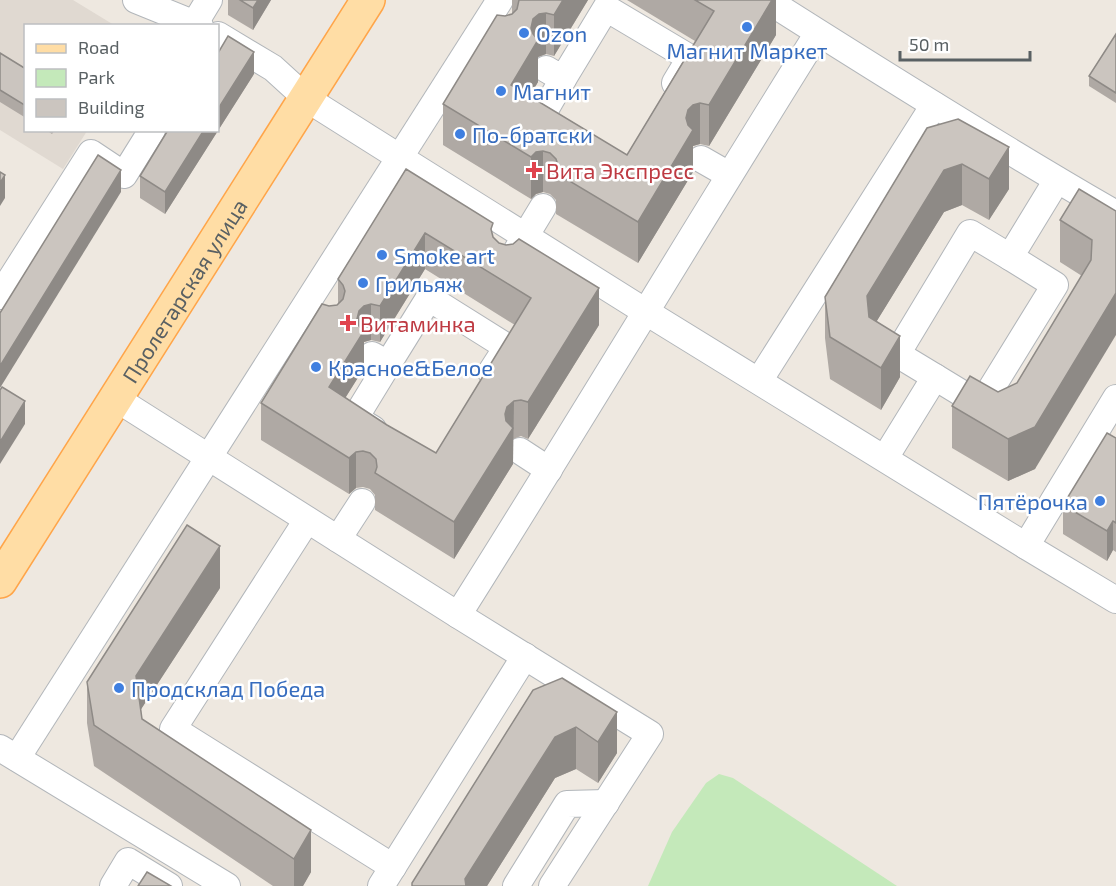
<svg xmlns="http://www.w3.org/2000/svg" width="1116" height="886" viewBox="0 0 1116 886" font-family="'Exo 2',sans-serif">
	<rect width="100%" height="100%" fill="#eee8e0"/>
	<polygon fill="#e0d9d1" points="0,0 73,0 114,25 26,26 26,130 87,131 63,169 0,130"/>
	<polygon fill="#c4e9ba" points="719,774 733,778 897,886 648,886 672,832 706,783"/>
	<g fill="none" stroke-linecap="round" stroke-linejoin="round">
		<defs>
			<g id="minor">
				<polyline points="136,0 200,26"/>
				<path d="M767 0C882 73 998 146 1116 214"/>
				<polyline points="195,23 209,0"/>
				<polyline points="218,35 273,68 307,99 399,157 646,312 1026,546 1116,600"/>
				<polyline points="546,69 563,79 606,8 690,58 675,83"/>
				<polyline points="549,131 537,124 563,79"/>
				<polyline points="701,159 729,175"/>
				<polyline points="517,250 543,207"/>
				<polyline points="0,296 91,153 124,175 152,130"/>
				<polyline points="372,355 388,364 429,298 507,347 491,372"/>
				<polyline points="935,377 897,354 970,233 1010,257"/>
				<polyline points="759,381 934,105"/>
				<polyline points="115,398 458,615 650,734 552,886"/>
				<polyline points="373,429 355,418 388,364"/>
				<polyline points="520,451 549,470"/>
				<polyline points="885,458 935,377 981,405 1055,285 1010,257 1057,180"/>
				<polyline points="307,520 173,729 393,867"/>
				<polyline points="338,539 362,502"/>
				<polyline points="1026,546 1116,398"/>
				<path d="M458 615C580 422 697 226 818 33"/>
				<polyline points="0,748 227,886"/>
				<polyline points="17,758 500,0"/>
				<polyline points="113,886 128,861 169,886"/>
				<polyline points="381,886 525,656"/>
				<polyline points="516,886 567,804 606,803"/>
			</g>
			<g id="major">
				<path id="s1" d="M0 581 368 0"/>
			</g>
		</defs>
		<use href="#minor" stroke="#b2b6ba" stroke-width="28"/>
		<use href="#major" stroke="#ffa549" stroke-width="36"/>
		<use href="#minor" stroke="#fff" stroke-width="26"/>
		<use href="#major" stroke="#ffdda5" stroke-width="33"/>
	</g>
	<g fill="#afa9a4" fill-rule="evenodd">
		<polygon points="228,0 271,0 253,30 228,15"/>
		<polygon points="512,0 588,0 554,56 546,54 538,57 538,82 530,96 627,155 695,41 627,0 776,0 776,35 709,146 700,144 693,146 693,172 638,263 556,214 556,200 550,194 543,192 536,194 531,199 443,145 443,104 505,16 512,14"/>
		<polygon points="1116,34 1116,103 1089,86 1089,76"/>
		<polygon points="0,53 26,69 26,118 0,102"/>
		<polygon points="254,74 165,214 140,198 140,176"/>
		<polygon points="927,128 1009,189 989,220 962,205 944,212 876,322 900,377 881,410 830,379 825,338 825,297"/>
		<polygon points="46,130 55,130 52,134"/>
		<path d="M406 169 493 238 499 243 599 325 528 439 521 436 513 439V464L454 559 375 510V495L370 489 363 487 356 488 349 494 261 440V403L329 306 337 305 338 304V279ZM425 269 515 325 436 453 387 425 345 398 364 368V342L371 340 380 342Z"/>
		<polygon points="1116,211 1035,469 1008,481 952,448 952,406 998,392 1017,383 1082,276 1060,262 1060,220"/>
		<polygon points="1116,438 1116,552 1113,550 1107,561 1063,534 1063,505"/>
		<polygon points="220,588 141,709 142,719 311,872 303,886 273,886 94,766 87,723 87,682"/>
		<polygon points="533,690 617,753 598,783 576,769 555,778 487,886 412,886 412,883"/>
	</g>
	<g fill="#8e8a86">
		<polygon points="258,0 271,0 253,30 253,8"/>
		<polygon points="563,0 588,0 554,56 554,15"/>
		<polygon points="772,0 776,0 776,35 709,146 709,105"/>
		<polygon points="546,13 546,54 538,57 538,82 511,126 511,85 533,19 539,14"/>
		<polygon points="254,52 254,74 165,214 165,192 204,130 218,130 218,109"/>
		<polygon points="700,103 700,144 693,146 693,172 638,263 638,222 686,118 688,110 693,105"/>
		<polygon points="1009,147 1009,189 989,220 989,179"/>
		<polygon points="543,151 543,192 536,194 531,199 531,157 536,152"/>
		<polygon points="962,164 962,205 944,212 867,337 867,296 944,170"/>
		<polygon points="121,170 121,192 0,388 0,366"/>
		<polygon points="5,175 5,198 0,206 0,183"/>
		<polygon points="425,233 425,269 380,342 380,306"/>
		<polygon points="599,288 599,325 528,439 528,402"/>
		<polygon points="1116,293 1116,335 1035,469 1008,481 1008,439"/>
		<polygon points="371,304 371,340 364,342 364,368 329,424 329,387 357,319 359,311 364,306"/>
		<polygon points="900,336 900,377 881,410 881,368"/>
		<polygon points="25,401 25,424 0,464 0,442"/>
		<polygon points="514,401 513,464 454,559 454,522 507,407"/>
		<polygon points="356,452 356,488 349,494 349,458"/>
		<polygon points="1113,521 1113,550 1107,561 1107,531"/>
		<polygon points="220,546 220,588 136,717 136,676"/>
		<polygon points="617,712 617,753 598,783 598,742"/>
		<polygon points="576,727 576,769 555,778 487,886 465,886 465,879 555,737"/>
		<polygon points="311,830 311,872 303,886 294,886 294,859"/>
	</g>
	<g fill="#cbc5bf" stroke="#8e8a86" stroke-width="1.5" fill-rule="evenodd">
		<polygon points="240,0 258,0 253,8"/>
		<polygon points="519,0 563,0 554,15 546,13 539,14 533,19 531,28 533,34 538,40 511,85 627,155 714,11 695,0 772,0 709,105 700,103 693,105 688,110 686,118 688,125 693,130 638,222 556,173 558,165 556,159 550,153 543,151 536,152 531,157 443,104 497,15 505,16 512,14 517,9"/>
		<polygon points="1116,34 1116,93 1089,76"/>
		<polygon points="228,36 254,52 218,109 218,53"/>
		<polygon points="0,53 26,69 26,106 0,90"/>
		<polygon points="958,119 1009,147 989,179 962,164 944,170 867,296 869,317 900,336 881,368 830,337 825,297 927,128"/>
		<polygon points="168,130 204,130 165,192 140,176"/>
		<polygon points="98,155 121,170 0,366 0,313"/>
		<path d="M406 169 493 223 491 229 493 237 499 243 506 245 513 244 519 239 599 288 528 402 521 400 514 401 507 407 505 414 506 421 513 428 454 522 375 473 377 467 376 459 370 453 363 451 356 452 349 458 261 403 322 304 329 306 337 305 343 299 345 291 343 285 338 279ZM425 233 531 298 436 453 387 425 329 387 364 331 359 326 357 319 359 311 364 306 371 304 380 306Z"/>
		<polygon points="0,172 5,175 0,183"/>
		<polygon points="1079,189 1116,211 1116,293 1035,427 1008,439 952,406 970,376 998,392 1017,383 1091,260 1092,240 1060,220"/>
		<polygon points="2,387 25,401 0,442 0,390"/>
		<polygon points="1107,433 1116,438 1116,523 1113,521 1107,531 1063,505"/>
		<polygon points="187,525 220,546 136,676 142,719 311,830 294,859 94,725 87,682"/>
		<polygon points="562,678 617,712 598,742 576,727 555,737 465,879 466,886 412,886 412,883 533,690"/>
		<polygon points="147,872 171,886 138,886"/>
	</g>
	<g fill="#3f7fe0" stroke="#fff" stroke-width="2">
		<circle cx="747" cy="27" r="6"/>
		<circle cx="524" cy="33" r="6"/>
		<circle cx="501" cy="91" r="6"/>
		<circle cx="460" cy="134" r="6"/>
		<circle cx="382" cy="255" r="6"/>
		<circle cx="363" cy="283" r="6"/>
		<circle cx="316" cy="367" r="6"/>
		<circle cx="1100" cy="501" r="6"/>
		<circle cx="119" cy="688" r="6"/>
	</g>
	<g fill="#e0444e" stroke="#fff" stroke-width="2">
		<path d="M531 161h6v6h6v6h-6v6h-6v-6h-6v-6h6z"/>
		<path d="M345 314h6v6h6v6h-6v6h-6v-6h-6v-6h6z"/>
	</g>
	<g text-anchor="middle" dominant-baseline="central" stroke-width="5" stroke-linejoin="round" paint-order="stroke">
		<g font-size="22" fill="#366cbe" stroke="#fff" text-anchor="start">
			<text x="536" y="33">Ozon</text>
			<text x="747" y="50" text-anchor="middle">Магнит Маркет</text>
			<text x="513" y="91">Магнит</text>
			<text x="472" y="134">По-братски</text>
			<text x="394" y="255">Smoke art</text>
			<text x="375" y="283">Грильяж</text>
			<text x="328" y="367">Красное&amp;Белое</text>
			<text x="1088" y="501" text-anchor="end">Пятёрочка</text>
			<text x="131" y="688">Продсклад Победа</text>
		</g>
		<g font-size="22" fill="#be3a42" stroke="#fff" text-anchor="start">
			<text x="546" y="170">Вита Экспресс</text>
			<text x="360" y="323">Витаминка</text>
		</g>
		<g font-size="22" fill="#596063" stroke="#fff">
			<text stroke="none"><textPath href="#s1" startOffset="344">Пролетарская улица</textPath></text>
		</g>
	</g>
	<rect x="24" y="24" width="195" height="108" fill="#ffffff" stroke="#bdbfc1" stroke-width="1.5"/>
	<rect x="36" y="44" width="30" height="9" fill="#ffdda5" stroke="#bdbfc1" stroke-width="1.5"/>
	<text x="78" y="54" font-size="18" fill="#596063">Road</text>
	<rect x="36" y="69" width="30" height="18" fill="#c4e9ba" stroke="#bdbfc1" stroke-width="1.5"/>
	<text x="78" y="84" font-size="18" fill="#596063">Park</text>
	<rect x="36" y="99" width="30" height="18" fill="#cbc5bf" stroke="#bdbfc1" stroke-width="1.5"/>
	<text x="78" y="114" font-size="18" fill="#596063">Building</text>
	<path d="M900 51v9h130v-9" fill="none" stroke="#596063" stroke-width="3"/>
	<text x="909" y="51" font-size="18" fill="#596063" stroke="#ffffff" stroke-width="4.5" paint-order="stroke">50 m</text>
</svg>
